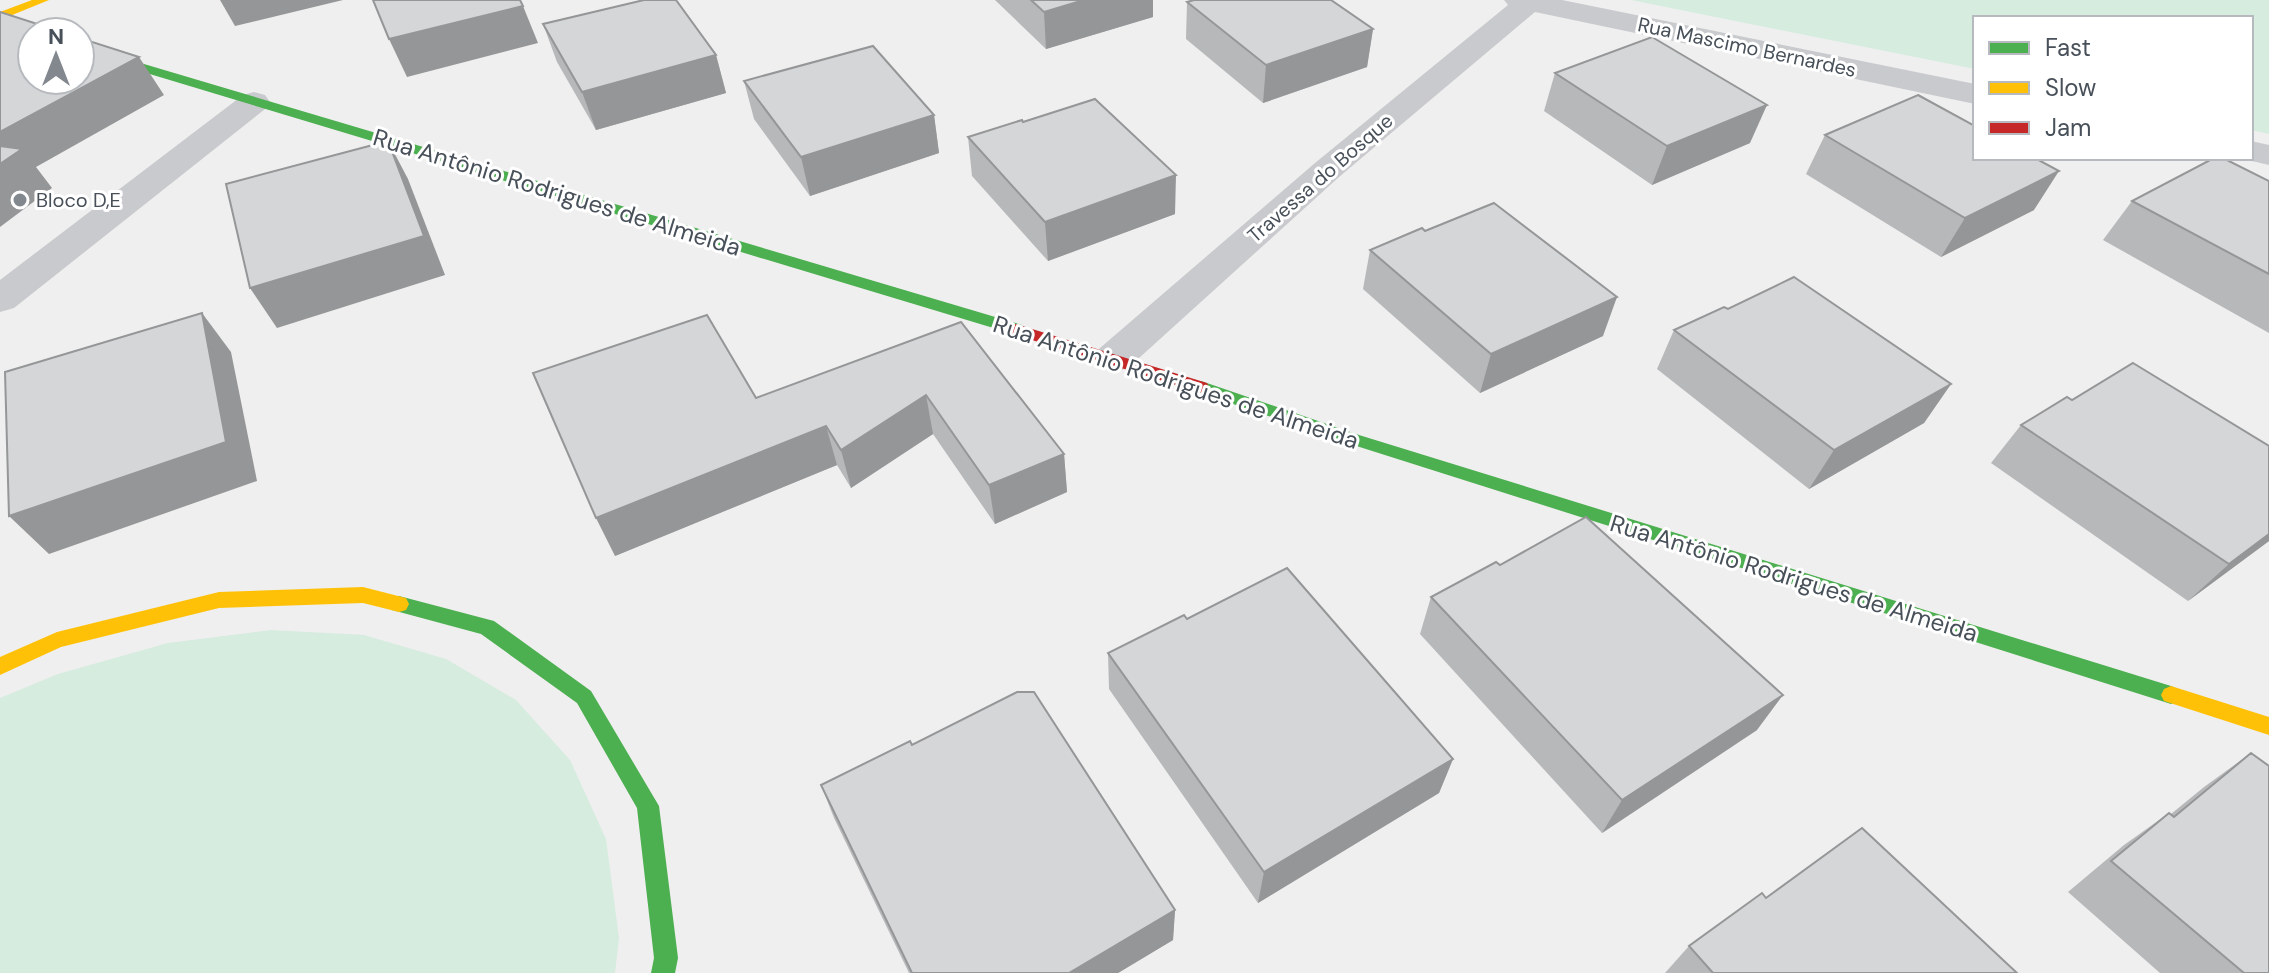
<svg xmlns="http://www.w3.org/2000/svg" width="2269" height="973" viewBox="0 0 2269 973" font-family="'DM Sans',sans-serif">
	<rect width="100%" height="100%" fill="#efefef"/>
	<g fill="#d6ecdf">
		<polygon points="1631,0 2269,0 2269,134 2251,130 2251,18 1975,18 1975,69"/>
		<polygon points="271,630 364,635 446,659 516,700 570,760 606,839 619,938 615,973 0,973 0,698 58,674 168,643"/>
	</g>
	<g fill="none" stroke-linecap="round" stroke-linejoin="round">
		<g fill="#c9cacd" fill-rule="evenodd">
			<polygon points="1504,0 1562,0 1975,84 1975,104 1535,12 1339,177 1128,368 1114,372 1100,368 1094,358 1100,348 1315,163 1508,5"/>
			<polygon points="254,92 265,95 270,102 265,109 14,308 0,312 0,280 243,95"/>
			<polygon points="2251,141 2269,145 2269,165 2239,158 2251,158"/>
		</g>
		<g fill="#4caf50" fill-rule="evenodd">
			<polygon points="80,45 1022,325 1024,329 1022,333 1010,333 80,53"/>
			<polygon points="1201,381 1359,435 2171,686 2178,689 2181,695 2178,701 2171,704 1347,443 1195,391 1193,387 1195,383"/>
			<polygon points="399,596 494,621 591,691 659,806 678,958 675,973 651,973 654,958 637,808 577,703 481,634 392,610 389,604 392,598"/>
		</g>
		<g fill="#ffc107" fill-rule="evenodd">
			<polygon points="32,0 49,0 0,20 0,12"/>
			<polygon points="363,587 406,598 409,604 406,610 399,612 363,603 219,608 61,647 0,675 0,657 57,632 219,592"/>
			<polygon points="2171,686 2269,717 2269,735 2164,701 2161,695 2164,689"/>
		</g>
		<polygon fill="#c62828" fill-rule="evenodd" points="1016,324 1207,383 1209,387 1201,393 1010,333 1008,329 1010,325"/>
	</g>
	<g fill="#b7b8ba">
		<polygon points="995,0 1153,0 1153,17 1046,49"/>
		<polygon points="1187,2 1373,29 1367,67 1263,103 1186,39"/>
		<polygon points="543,24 716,55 726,93 596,130 557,62"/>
		<polygon points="1555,73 1750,143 1652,185 1544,111"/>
		<polygon points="744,81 934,115 939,153 810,196 754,119"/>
		<polygon points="1023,122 1175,214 1048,261 972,176 968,137"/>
		<polygon points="1825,135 2034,210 1941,257 1806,174"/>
		<polygon points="2269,181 2269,333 2103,240 2132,201"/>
		<polygon points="1425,231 1603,336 1480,393 1363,289 1370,250"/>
		<polygon points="961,322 1064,454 1067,492 995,524 933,434 851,488 837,465 615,556 756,398"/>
		<polygon points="1674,330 1951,384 1924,423 1809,489 1657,369"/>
		<polygon points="2072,400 2269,446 2269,541 2188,601 1991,463 2021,425"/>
		<polygon points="1500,565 1757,730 1602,833 1420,634 1431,597"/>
		<polygon points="1187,619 1453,759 1439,793 1258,903 1109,689 1108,653"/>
		<polygon points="912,745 1175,910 1173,940 1118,973 909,973 834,818 821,785"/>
		<polygon points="2251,753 2269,973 2160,973 2068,892 2124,845 2169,813 2171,814 2204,787"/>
		<polygon points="1766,898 2017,973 1665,973 1689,946"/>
	</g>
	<g fill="#959697">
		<polygon points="220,0 343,0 235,26"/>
		<polygon points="1084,0 1153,0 1153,17 1046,49 1044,12"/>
		<polygon points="523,6 538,43 407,77 389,39"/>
		<polygon points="1373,29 1367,67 1263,103 1266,65"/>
		<polygon points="716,55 726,93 596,130 582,92"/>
		<polygon points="139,57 164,95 36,167 52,188 0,227 0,132"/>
		<polygon points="1767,105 1750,143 1652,185 1667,146"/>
		<polygon points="934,115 939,153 810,196 801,157"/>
		<polygon points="388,141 408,179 445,275 277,328 250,288"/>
		<polygon points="2059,171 2034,210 1941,257 1965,218"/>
		<polygon points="1176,175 1175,214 1048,261 1045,222"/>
		<polygon points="1617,297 1603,336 1480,393 1491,354"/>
		<polygon points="202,313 231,352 257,481 49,554 9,516"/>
		<polygon points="1951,384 1924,423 1809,489 1834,450"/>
		<polygon points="926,395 933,434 851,488 841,450"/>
		<polygon points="826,426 837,465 615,556 596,518"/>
		<polygon points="1064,454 1067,492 995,524 989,485"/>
		<polygon points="2269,534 2269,541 2188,601 2229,564"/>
		<polygon points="1783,695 1757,730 1602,833 1622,800"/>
		<polygon points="1453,759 1439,793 1258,903 1264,872"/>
		<polygon points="1175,910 1173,940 1118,973 1069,973"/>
	</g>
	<g fill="#d5d6d8" stroke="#959697" stroke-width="2">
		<polygon points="373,0 520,0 523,6 389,39"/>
		<polygon points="644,0 676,0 716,55 582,92 543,24"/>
		<polygon points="1031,0 1084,0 1044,12"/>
		<polygon points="1194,0 1331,0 1373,29 1266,65 1187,2"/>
		<polygon points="0,12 62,32 32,32 32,80 80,80 80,38 139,57 0,132"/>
		<polygon points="1652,37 1767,105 1667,146 1555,73"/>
		<polygon points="873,46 934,115 801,157 744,81"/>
		<polygon points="1918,95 1975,126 1975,158 2035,158 2059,171 1965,218 1825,135"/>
		<polygon points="1095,99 1176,175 1045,222 968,137 1022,120 1023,122"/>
		<polygon points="388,141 424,236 250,288 226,184"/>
		<polygon points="0,146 22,149 0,164"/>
		<polygon points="2214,158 2223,158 2269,181 2269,274 2132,201"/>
		<polygon points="1494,203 1617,297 1491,354 1370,250 1422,228 1425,231"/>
		<polygon points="1794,277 1951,384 1834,450 1674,330 1724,307 1728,309"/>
		<polygon points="202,313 226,442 9,516 5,372"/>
		<polygon points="707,315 756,398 961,322 1064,454 989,485 926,395 841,450 826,426 596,518 533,373"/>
		<polygon points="2133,363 2269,446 2269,534 2229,564 2021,425 2067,397 2072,400"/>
		<polygon points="1586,517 1783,695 1622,800 1431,597 1496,562 1500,565"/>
		<polygon points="1287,568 1453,759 1264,872 1108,653 1184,615 1187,619"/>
		<polygon points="1017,692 1034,692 1175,910 1069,973 912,973 821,785 910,741 912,745"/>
		<polygon points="2251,753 2269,766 2269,973 2244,973 2111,861 2169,813 2174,817"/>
		<polygon points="1862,828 2017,973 1713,973 1689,946 1762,893 1766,898"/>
	</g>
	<circle fill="#82888e" stroke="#fff" stroke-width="3" cx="20" cy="200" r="8"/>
	<g text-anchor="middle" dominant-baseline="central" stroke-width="6" stroke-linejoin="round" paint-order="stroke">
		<g font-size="20" fill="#485059" stroke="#fff">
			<text transform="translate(1747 47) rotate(12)">Rua Mascimo Bernardes</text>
			<text transform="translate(1320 178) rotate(-41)">Travessa do Bosque</text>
		</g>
		<g font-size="20" fill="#485059" stroke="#fff" text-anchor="start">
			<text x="36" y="200">Bloco D,E</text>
		</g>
		<g font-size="24" fill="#485059" stroke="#fff">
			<text transform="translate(557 192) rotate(17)">Rua Antônio Rodrigues de Almeida</text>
			<text transform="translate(1176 382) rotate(18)">Rua Antônio Rodrigues de Almeida</text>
			<text transform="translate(1794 578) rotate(17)">Rua Antônio Rodrigues de Almeida</text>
		</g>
	</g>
	<rect x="1973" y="16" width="280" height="144" fill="#ffffff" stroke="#b6b9bd" stroke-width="2"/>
	<rect x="1989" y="42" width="40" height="12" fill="#4caf50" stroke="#b6b9bd" stroke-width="2"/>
	<text x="2045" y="56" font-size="24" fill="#485059">Fast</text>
	<rect x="1989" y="82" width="40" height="12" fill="#ffc107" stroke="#b6b9bd" stroke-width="2"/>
	<text x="2045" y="96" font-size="24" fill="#485059">Slow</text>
	<rect x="1989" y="122" width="40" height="12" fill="#c62828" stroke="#b6b9bd" stroke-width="2"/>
	<text x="2045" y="136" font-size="24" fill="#485059">Jam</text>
	<g transform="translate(56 56)"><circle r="38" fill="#ffffff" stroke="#b6b9bd" stroke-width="2"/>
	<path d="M0-6L14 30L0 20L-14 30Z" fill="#82888e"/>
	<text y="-12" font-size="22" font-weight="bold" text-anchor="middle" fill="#485059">N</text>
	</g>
</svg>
